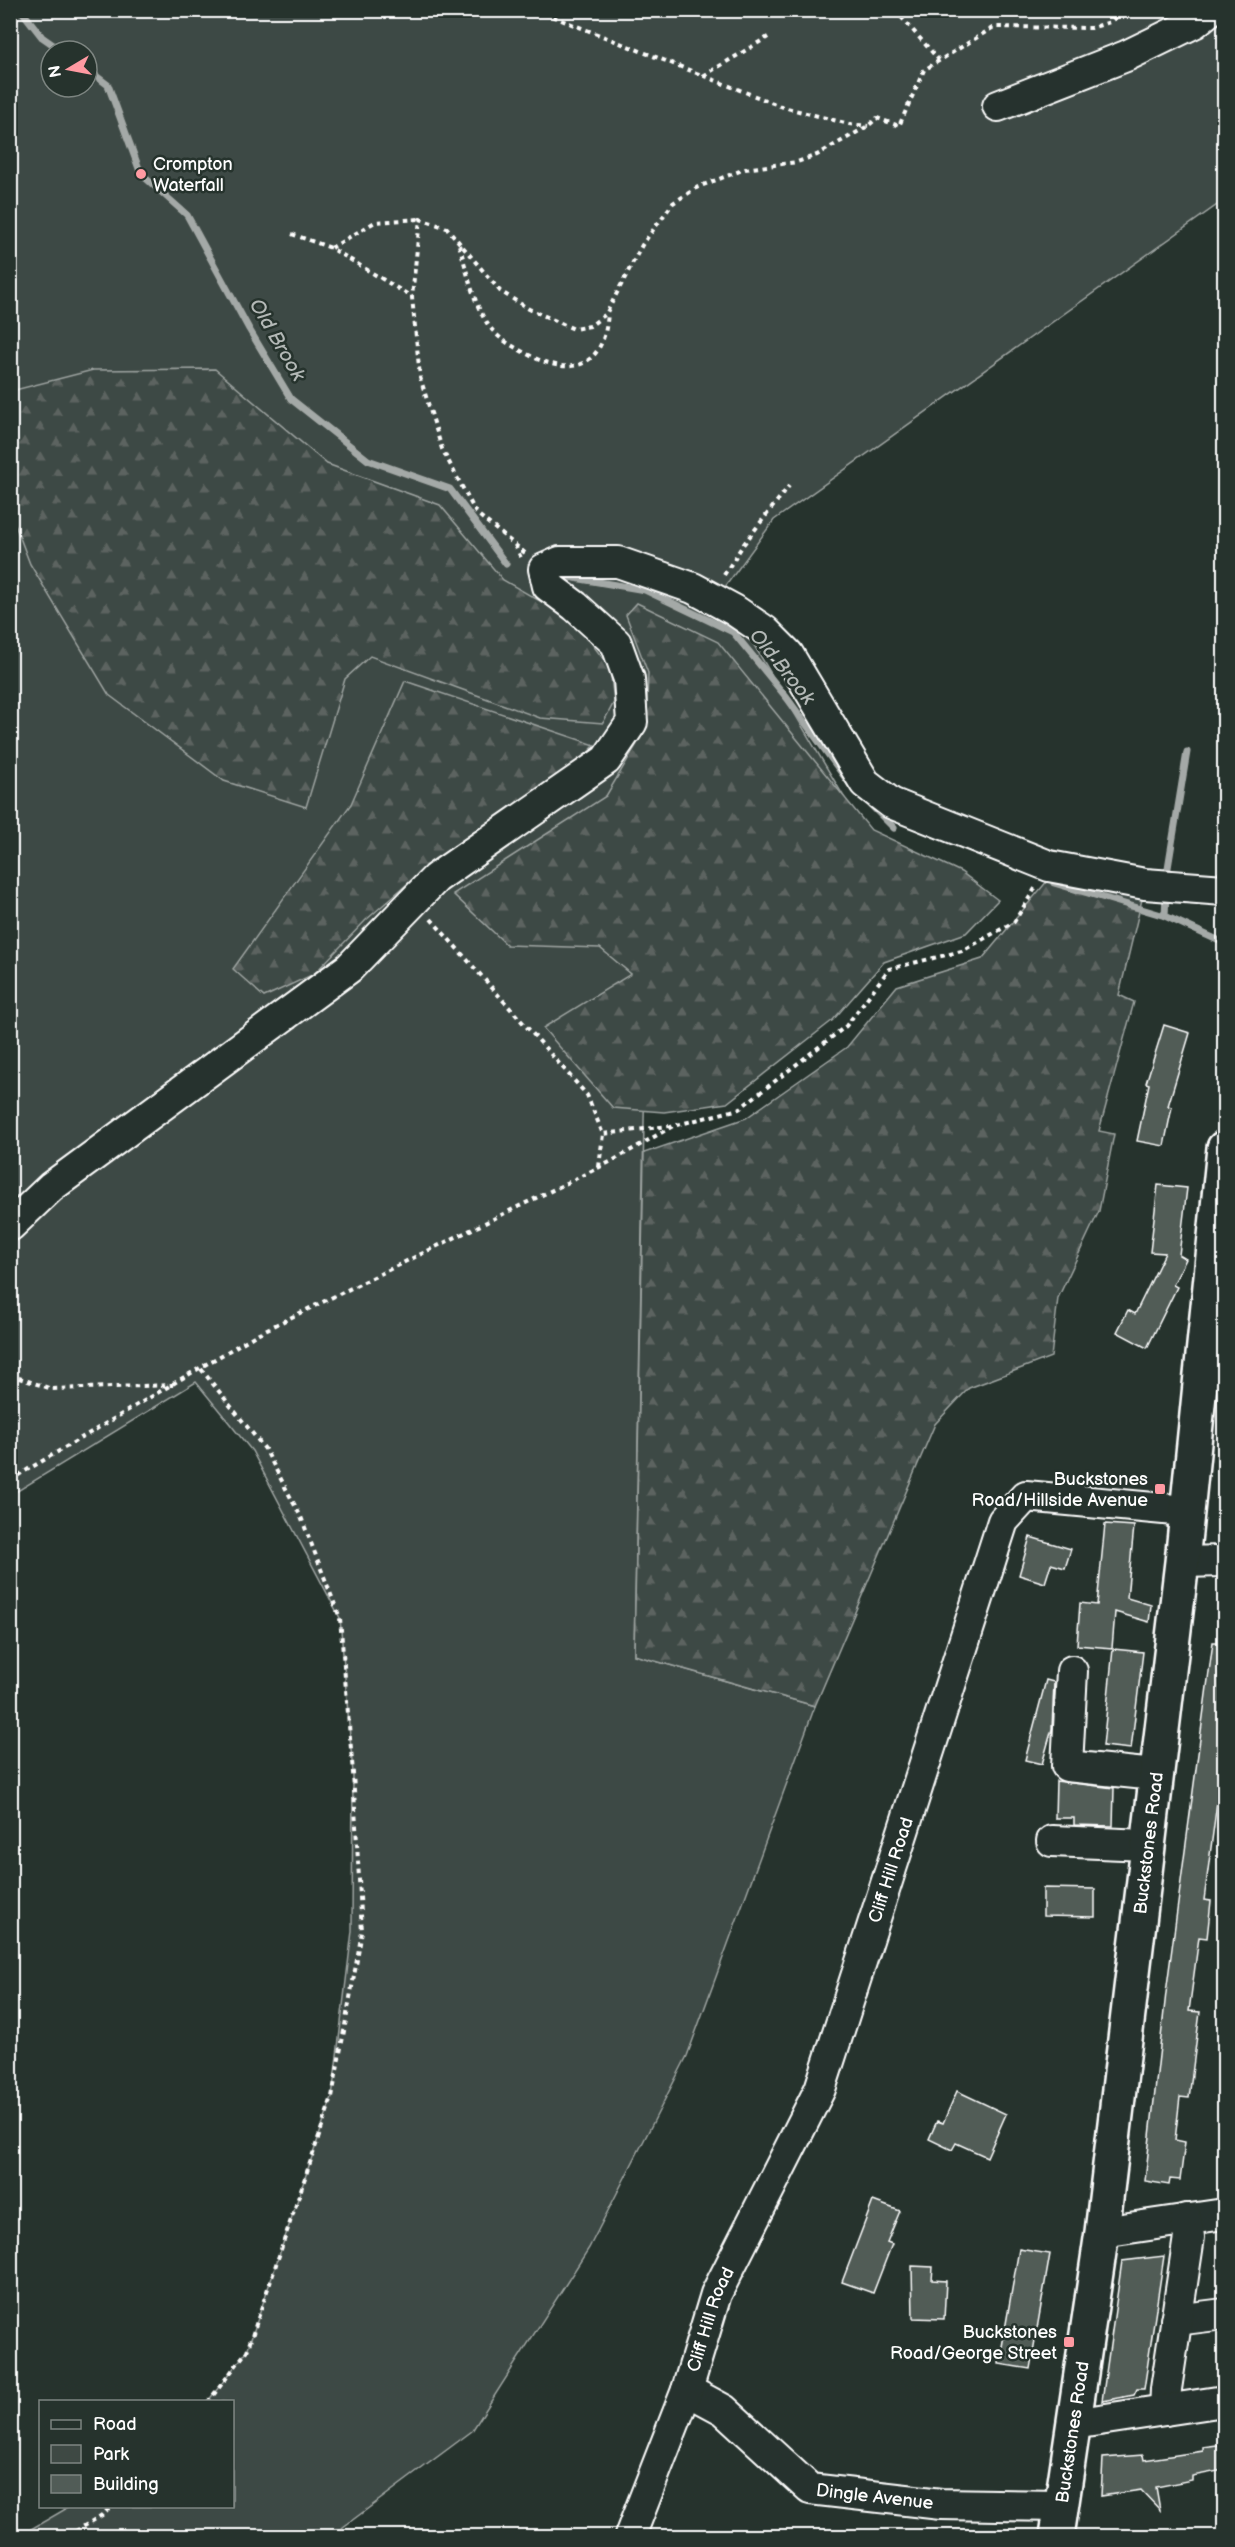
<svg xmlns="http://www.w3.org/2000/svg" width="1235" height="2547" viewBox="0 0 1235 2547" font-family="'Balsamiq Sans',sans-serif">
	<defs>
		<pattern id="forest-firs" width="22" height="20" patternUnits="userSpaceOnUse" patternTransform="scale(1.5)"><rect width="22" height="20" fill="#3e4944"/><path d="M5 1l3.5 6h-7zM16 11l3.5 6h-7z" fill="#5b6460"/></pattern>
	</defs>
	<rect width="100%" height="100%" fill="#26332d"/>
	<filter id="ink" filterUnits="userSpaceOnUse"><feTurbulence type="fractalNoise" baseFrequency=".0167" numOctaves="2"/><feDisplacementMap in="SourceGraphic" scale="12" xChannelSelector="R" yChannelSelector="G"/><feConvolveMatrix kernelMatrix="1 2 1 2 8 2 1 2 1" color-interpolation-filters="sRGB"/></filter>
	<g filter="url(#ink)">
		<path fill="#3e4944" stroke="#9ea4a2" stroke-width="1.5" fill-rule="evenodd" d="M11 11H1224V200L774 520 722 591 847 802 645 1069 634 1655 815 1706 687 2056 589 2248 472 2431 331 2536H19L69 2507 232 2506V2402L208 2401 247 2351 332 2097 352 1931 353 1773 340 1618 252 1451 196 1382 11 1495ZM51 51H87V87H51Z"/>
		<g fill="url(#forest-firs)" stroke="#9ea4a2" stroke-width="1.5">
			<polygon points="215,369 327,464 440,505 503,580 575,621 610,668 614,702 603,723 540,718 370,656 345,679 306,807 224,781 109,695 30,564 11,514 11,391 93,370"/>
			<polygon points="637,603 718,642 871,830 961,872 998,900 966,933 884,962 833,1020 727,1103 664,1112 613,1108 543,1028 631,974 600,948 507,945 453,894 606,796 646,729 648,673 626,615"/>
			<polygon points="405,681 595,745 559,784 431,863 366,920 314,974 264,997 233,969 351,804"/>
			<polygon points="1053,874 1144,891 1119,995 1134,1002 1099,1131 1114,1134 1099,1211 1058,1298 1051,1357 969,1388 935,1424 815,1706 634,1655 644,1153 746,1118 847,1047 897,986 982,959"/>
		</g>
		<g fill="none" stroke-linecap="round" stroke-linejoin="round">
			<g stroke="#a4a9a7" stroke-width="7">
				<polyline points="21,10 42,37 62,51"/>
				<polyline points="87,69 108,85 141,174 187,215 249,329 291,399 368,460 450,489 506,564"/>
				<polyline points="569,577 645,590 733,632 787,698 852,787"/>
				<polyline points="871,805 894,828"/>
				<polyline points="1166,880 1187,752"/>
				<polyline points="1054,883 1165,916 1224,943"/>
				<polyline points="1165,916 1166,894"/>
			</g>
		</g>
		<g fill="#515c57" stroke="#fff" stroke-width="1.5">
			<polygon points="1164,1025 1190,1033 1168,1106 1172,1107 1164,1146 1137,1141 1149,1084 1146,1083"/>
			<polygon points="1158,1185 1187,1188 1179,1255 1186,1259 1173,1285 1177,1287 1147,1348 1117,1332 1128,1310 1135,1314 1165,1253 1150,1252"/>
			<polygon points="1105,1524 1134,1526 1127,1598 1151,1605 1149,1622 1115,1612 1112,1648 1077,1645 1080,1603 1097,1605"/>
			<polygon points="1030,1537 1071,1549 1065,1568 1051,1564 1045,1583 1019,1575"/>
			<polygon points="1213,1642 1224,1642 1224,1750 1204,1900 1211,1901 1207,1938 1199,1937 1189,2011 1200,2012 1189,2098 1180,2097 1175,2140 1185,2142 1180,2180 1170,2179 1169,2185 1145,2181 1166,1993"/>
			<polygon points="1113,1649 1143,1652 1131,1749 1103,1746"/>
			<polygon points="1046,1680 1054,1682 1052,1729 1042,1764 1025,1760"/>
			<polygon points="1056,1781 1114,1788 1113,1826 1074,1825 1074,1818 1055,1818"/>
			<polygon points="1043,1888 1095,1889 1095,1917 1043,1916"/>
			<polygon points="957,2091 1006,2114 987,2157 956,2143 952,2150 929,2139 937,2121 943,2123"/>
			<polygon points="873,2201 900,2211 887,2242 892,2244 873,2293 842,2282"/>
			<polygon points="1019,2249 1050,2254 1030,2369 999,2364"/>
			<polygon points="1164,2256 1144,2389 1137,2389 1134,2395 1102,2401 1122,2261"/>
			<polygon points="912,2266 933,2267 932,2280 946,2281 944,2319 913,2318"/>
			<polygon points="1224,2444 1224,2470 1192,2476 1192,2480 1156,2487 1160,2510 1141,2490 1101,2496 1103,2458 1143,2455 1144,2460 1203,2451 1203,2447"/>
		</g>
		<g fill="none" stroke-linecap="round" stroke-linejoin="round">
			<defs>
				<g id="minor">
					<polyline points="998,106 1126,56 1194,23 1210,10"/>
					<polyline points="10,1226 51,1187 349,968 436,878 606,760 632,722 629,679 616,643 575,606 548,586 544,569 560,562 618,562 693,588 734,610 765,631 788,654 865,783 891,803 1049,866 1145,884 1224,890"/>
					<polyline points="1182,1562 1224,1561"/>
					<polyline points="1072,1671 1067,1766 1155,1775"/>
					<polyline points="1052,1841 1146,1845"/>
					<polyline points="1102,2232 1224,2214"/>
					<polyline points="1176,2320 1224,2314"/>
					<path id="s1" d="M687 2390 724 2410 810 2489 941 2504 1061 2506"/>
					<polyline points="1165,2410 1166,2389 1189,2237 1186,2219"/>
					<polyline points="1073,2424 1224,2401"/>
					<path id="s2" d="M630 2536 687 2390 716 2294 820 2089 1003 1521 1026 1496 1185 1511"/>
				</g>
				<g id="major">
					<path id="s3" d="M1057 2536 1102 2232 1182 1562 1224 1148"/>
				</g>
			</defs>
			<use href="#minor" stroke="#fff" stroke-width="34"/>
			<use href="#major" stroke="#fff" stroke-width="38"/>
			<g stroke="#fff" stroke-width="4" stroke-dasharray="4.5 4.5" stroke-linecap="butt">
				<polyline points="536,10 783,107 849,124 868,126"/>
				<polyline points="895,10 939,60"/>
				<polyline points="703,76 768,37"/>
				<polyline points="292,234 331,248 412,297"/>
				<path d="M459 245C468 272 474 313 496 334 504 342 516 348 527 354 572 378 604 368 608 313"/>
				<polyline points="331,248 375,222 420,219"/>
				<polyline points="515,545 522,560"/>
				<polyline points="525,553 476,513 442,449 420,377 412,297 420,219 447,228 500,291 529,309 574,329 590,326 606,314 642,245 673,203 698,187 745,169 797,162 817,155 868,126 877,118 899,126 924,70 994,27 1091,28 1110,22 1126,10"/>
				<polyline points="724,575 743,545 789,486"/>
				<polyline points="431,919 587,1095 603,1134 669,1126"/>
				<polyline points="599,1167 603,1134"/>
				<polyline points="201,1369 265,1449 301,1517 340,1618 353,1773 362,1932 332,2097 247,2351 208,2402"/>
				<polyline points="10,1375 52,1389 173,1385"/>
				<polyline points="10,1480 259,1333 612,1161 673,1126 739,1109 846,1026 889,969 962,951 1014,922 1036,887"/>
				<polyline points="68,2536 102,2515 111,2506"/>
			</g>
			<use href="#minor" stroke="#26332d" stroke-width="30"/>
			<use href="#major" stroke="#26332d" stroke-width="33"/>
		</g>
	</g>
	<g fill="#ff9aa2" stroke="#26332d" stroke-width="2">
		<circle cx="141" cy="174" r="6"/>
		<rect x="1154" y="1483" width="12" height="12" rx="3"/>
		<rect x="1063" y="2336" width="12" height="12" rx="3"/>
	</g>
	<g text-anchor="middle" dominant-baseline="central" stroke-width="5" stroke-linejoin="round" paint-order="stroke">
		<g font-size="18" fill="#fff" stroke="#26332d" text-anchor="end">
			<text x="153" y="164" text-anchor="start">Crompton<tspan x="153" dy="21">Waterfall</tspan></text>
			<text x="1148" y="1479">Buckstones<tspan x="1148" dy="21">Road/Hillside Avenue</tspan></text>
			<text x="1057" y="2332">Buckstones<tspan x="1057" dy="21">Road/George Street</tspan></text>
		</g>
		<g font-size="18" fill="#fff" stroke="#26332d">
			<text stroke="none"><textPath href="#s3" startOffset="699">Buckstones Road</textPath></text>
			<text stroke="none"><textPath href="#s2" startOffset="717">Cliff Hill Road</textPath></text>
			<text stroke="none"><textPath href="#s2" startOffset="231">Cliff Hill Road</textPath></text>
			<text stroke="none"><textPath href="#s3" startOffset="105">Buckstones Road</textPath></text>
			<text stroke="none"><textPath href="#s1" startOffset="224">Dingle Avenue</textPath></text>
		</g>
		<g font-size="20" font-style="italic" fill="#b3b8b6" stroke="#26332d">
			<text transform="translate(277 340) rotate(60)">Old Brook</text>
			<text transform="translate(782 667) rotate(51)">Old Brook</text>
		</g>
	</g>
	<rect width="1235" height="2547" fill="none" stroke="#26332d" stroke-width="36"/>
	<rect x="18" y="18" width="1199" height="2511" fill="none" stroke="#fff" stroke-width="2" filter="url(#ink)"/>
	<rect x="39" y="2400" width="195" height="108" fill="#26332d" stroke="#7d8581" stroke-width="1.5"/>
	<rect x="51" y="2420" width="30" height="9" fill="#26332d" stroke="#7d8581" stroke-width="1.5"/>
	<text x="93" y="2430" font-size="18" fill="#ffffff">Road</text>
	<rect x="51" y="2445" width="30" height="18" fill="#3e4944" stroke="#7d8581" stroke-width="1.5"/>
	<text x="93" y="2460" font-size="18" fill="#ffffff">Park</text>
	<rect x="51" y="2475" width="30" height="18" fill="#515c57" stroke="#7d8581" stroke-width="1.5"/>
	<text x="93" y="2490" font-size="18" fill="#ffffff">Building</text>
	<g transform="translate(69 69) rotate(260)"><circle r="28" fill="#26332d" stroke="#7d8581" stroke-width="1.5"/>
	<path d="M0-4.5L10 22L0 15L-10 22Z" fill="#ff9aa2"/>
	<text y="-9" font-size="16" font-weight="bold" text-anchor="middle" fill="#ffffff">N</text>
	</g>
</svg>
